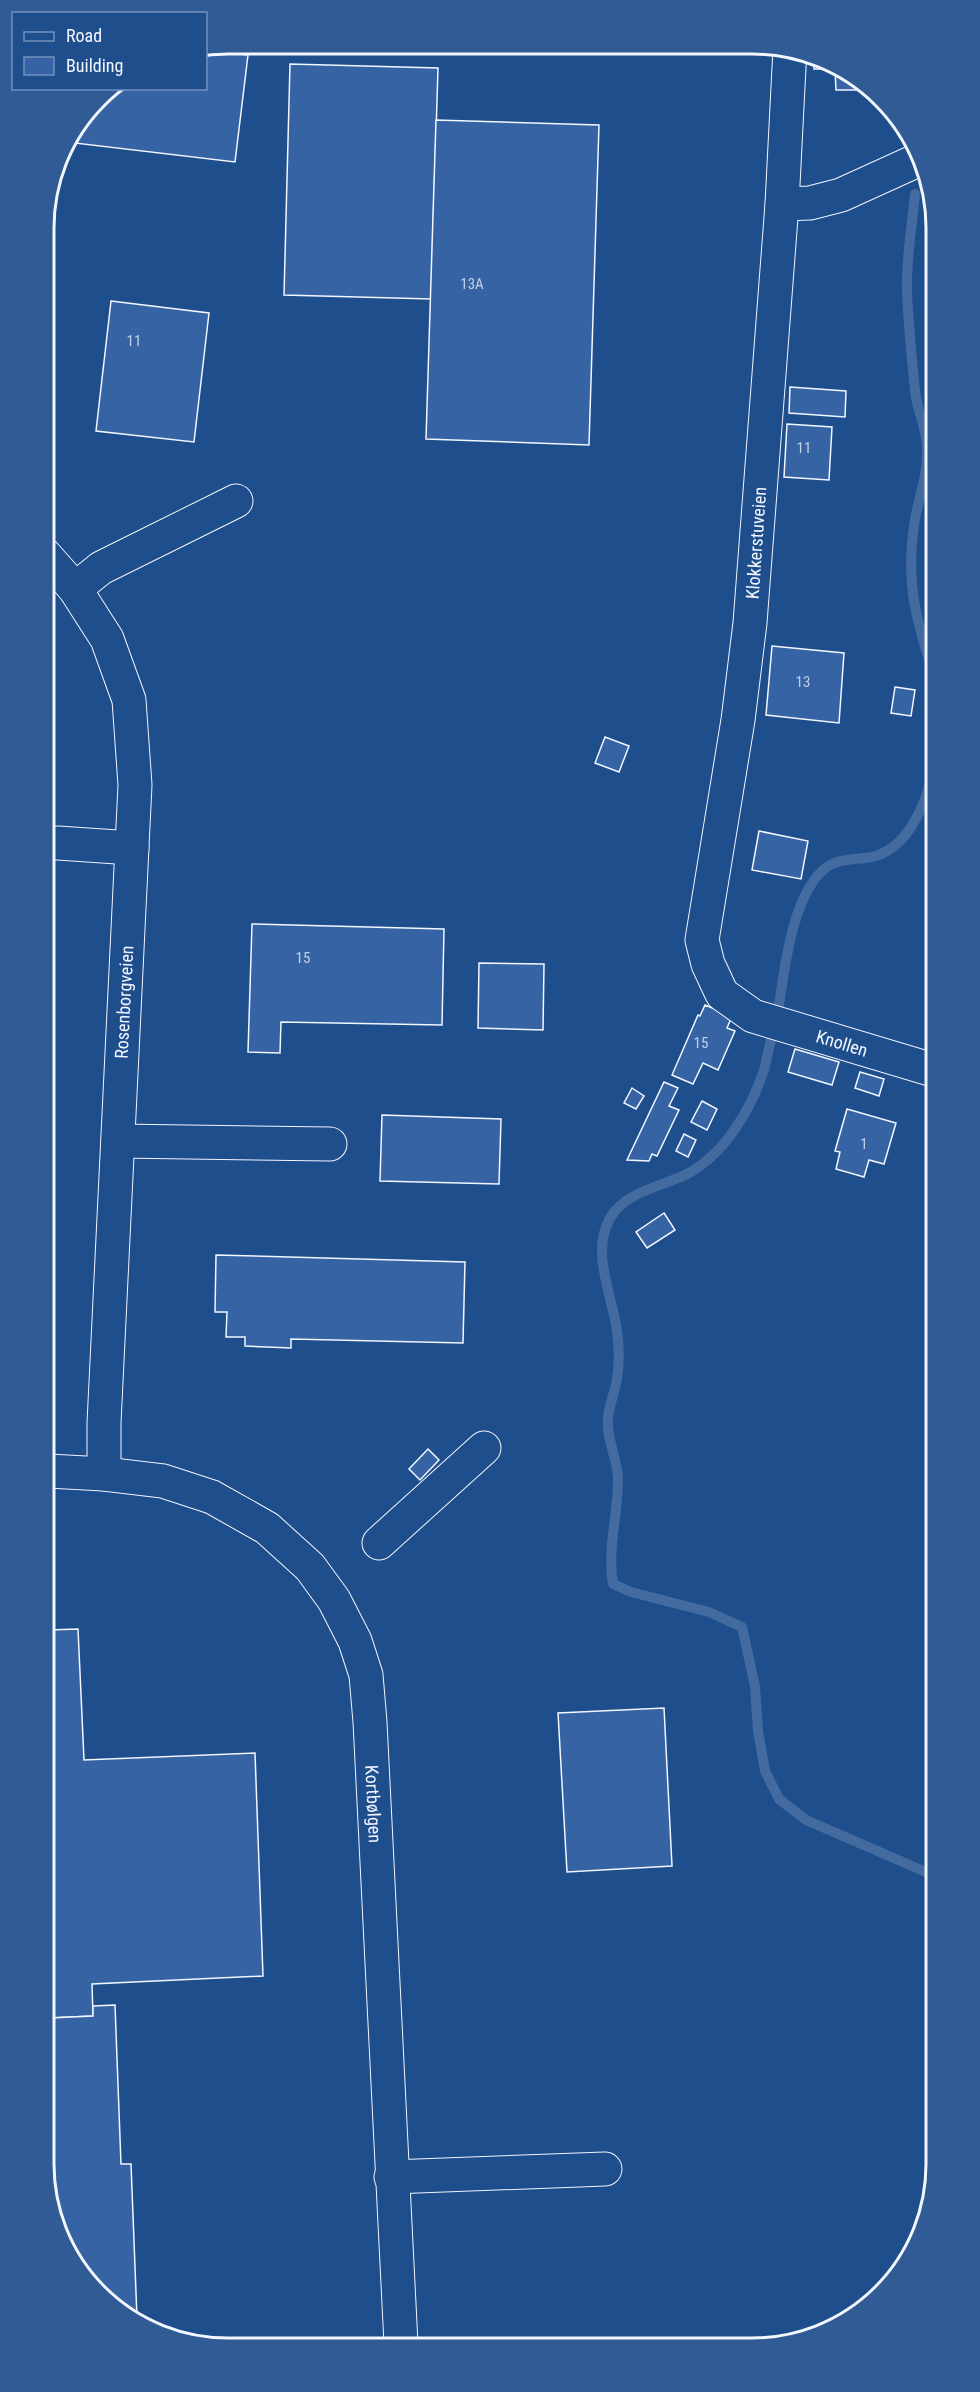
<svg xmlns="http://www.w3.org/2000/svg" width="980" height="2392" viewBox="0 0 980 2392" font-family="'Roboto Condensed',sans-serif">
	<rect width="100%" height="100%" fill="#1f4e8c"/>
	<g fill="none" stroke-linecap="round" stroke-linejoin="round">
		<g stroke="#446ba0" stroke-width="10">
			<path d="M915 194C912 226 906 259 907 290 908 323 912 358 915 391 917 411 927 428 927 449 928 476 918 499 914 525 906 580 915 617 932 669"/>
			<path d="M778 1012C784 972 792 892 827 867 840 858 857 860 872 857 907 849 924 808 932 776"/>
			<path d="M772 1035C769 1047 767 1059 764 1070 751 1109 725 1154 687 1174 663 1186 633 1190 615 1211 589 1243 609 1288 616 1324 619 1342 620 1361 617 1379 615 1392 609 1405 608 1418 606 1440 618 1459 618 1480 618 1515 607 1549 613 1584L631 1592 709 1612 742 1627 755 1686 758 1731 765 1771 779 1799 806 1820 935 1876"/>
		</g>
	</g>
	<g fill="#3563a3" stroke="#f2f6ff" stroke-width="1.5">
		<polygon points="206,50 248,55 235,162 66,142 108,88 206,88"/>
		<polygon points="813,56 834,63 872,90 836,90 835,69 814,69"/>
		<polygon points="290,64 438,68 431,299 284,295"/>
		<polygon points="436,120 599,125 589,445 426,439"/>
		<polygon points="111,301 209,313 194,442 96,431"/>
		<polygon points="790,387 846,391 845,417 789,413"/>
		<polygon points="787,424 832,427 829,480 784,477"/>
		<polygon points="772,646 844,653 839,723 766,715"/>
		<polygon points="895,687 915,690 911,716 891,713"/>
		<polygon points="605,737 629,746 619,772 595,763"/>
		<polygon points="759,831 808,841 801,879 752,870"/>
		<polygon points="252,924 444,929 442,1025 281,1022 280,1053 248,1052"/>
		<polygon points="479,963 544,964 543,1030 478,1028"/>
		<polygon points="705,1005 732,1016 727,1028 735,1031 718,1070 703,1063 693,1084 672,1075 698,1015 700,1016"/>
		<polygon points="795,1049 839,1062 832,1085 788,1072"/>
		<polygon points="860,1072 884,1079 879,1096 855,1088"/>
		<polygon points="664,1082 678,1088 669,1106 679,1110 657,1156 652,1154 649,1161 627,1160"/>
		<polygon points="632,1088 644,1096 636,1109 624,1103"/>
		<polygon points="702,1101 717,1109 707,1130 691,1122"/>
		<polygon points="847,1109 896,1123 884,1164 869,1160 864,1177 836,1169 840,1152 835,1151"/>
		<polygon points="382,1115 501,1119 499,1184 380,1181"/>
		<polygon points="684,1134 696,1140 688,1157 676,1151"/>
		<polygon points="664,1213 675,1230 647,1248 636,1232"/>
		<polygon points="216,1255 465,1262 463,1343 291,1339 291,1348 245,1346 245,1337 226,1337 227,1312 215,1312"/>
		<polygon points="428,1449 439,1460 420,1480 409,1469"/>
		<polygon points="78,1629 84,1760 255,1753 263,1976 92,1984 93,2016 49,2018 48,1630"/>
		<polygon points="664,1708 672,1866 567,1872 558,1713"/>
		<polygon points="115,2005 121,2164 131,2164 137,2318 106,2302 68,2256 50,2211 49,2018 93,2016 93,2006"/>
	</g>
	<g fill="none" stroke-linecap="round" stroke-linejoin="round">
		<defs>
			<g id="minor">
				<path id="s1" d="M790 48 782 204 750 623 738 720 702 940 708 964 722 994 753 1016 933 1070"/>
				<polyline points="782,204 810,203 841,195 918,160"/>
				<polyline points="45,555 75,589 107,639 129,700 135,785 104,1423 104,1474"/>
				<polyline points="75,589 101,568 236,501"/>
				<polyline points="58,843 132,848"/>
				<polyline points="118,1141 330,1144"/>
				<path id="s2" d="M48 1471 104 1474 163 1481 212 1497 267 1528 310 1567 334 1600 355 1641 366 1675 370 1722 401 2344"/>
				<polyline points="379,1543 484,1448"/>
				<polyline points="391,2177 605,2169"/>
			</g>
		</defs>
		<use href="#minor" stroke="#f2f6ff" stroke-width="35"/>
		<use href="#minor" stroke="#1f4e8c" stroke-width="33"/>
	</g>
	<g text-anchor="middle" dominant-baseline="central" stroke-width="4.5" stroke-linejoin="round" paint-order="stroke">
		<g font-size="15" fill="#c3d1e8">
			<text x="472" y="284">13A</text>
			<text x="134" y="341">11</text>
			<text x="804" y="448">11</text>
			<text x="803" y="682">13</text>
			<text x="303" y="958">15</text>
			<text x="701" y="1043">15</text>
			<text x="864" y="1144">1</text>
		</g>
		<g font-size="18" fill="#f2f6ff" stroke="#1f4e8c">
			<text transform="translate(756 543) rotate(-86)">Klokkerstuveien</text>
			<text transform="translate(124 1002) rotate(-87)">Rosenborgveien</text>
			<text stroke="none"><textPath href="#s1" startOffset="1086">Knollen</textPath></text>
			<text stroke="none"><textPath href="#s2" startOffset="540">Kortbølgen</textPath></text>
		</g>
	</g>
	<path d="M0 0H980V2392H0ZM228 54H752A174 174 0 0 1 926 228V2164A174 174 0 0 1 752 2338H228A174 174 0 0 1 54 2164V228A174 174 0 0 1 228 54Z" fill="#305b95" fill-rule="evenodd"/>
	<path fill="none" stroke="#f2f6ff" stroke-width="3" d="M228 54H752A174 174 0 0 1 926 228V2164A174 174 0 0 1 752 2338H228A174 174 0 0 1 54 2164V228A174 174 0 0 1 228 54Z"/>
	<rect x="12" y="12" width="195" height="78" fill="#1f4e8c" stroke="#7391ba" stroke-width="1.5"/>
	<rect x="24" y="32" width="30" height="9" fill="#1f4e8c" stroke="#7391ba" stroke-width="1.5"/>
	<text x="66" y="42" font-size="18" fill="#f2f6ff">Road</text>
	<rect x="24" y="57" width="30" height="18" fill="#3563a3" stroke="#7391ba" stroke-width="1.5"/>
	<text x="66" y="72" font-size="18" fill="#f2f6ff">Building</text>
</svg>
